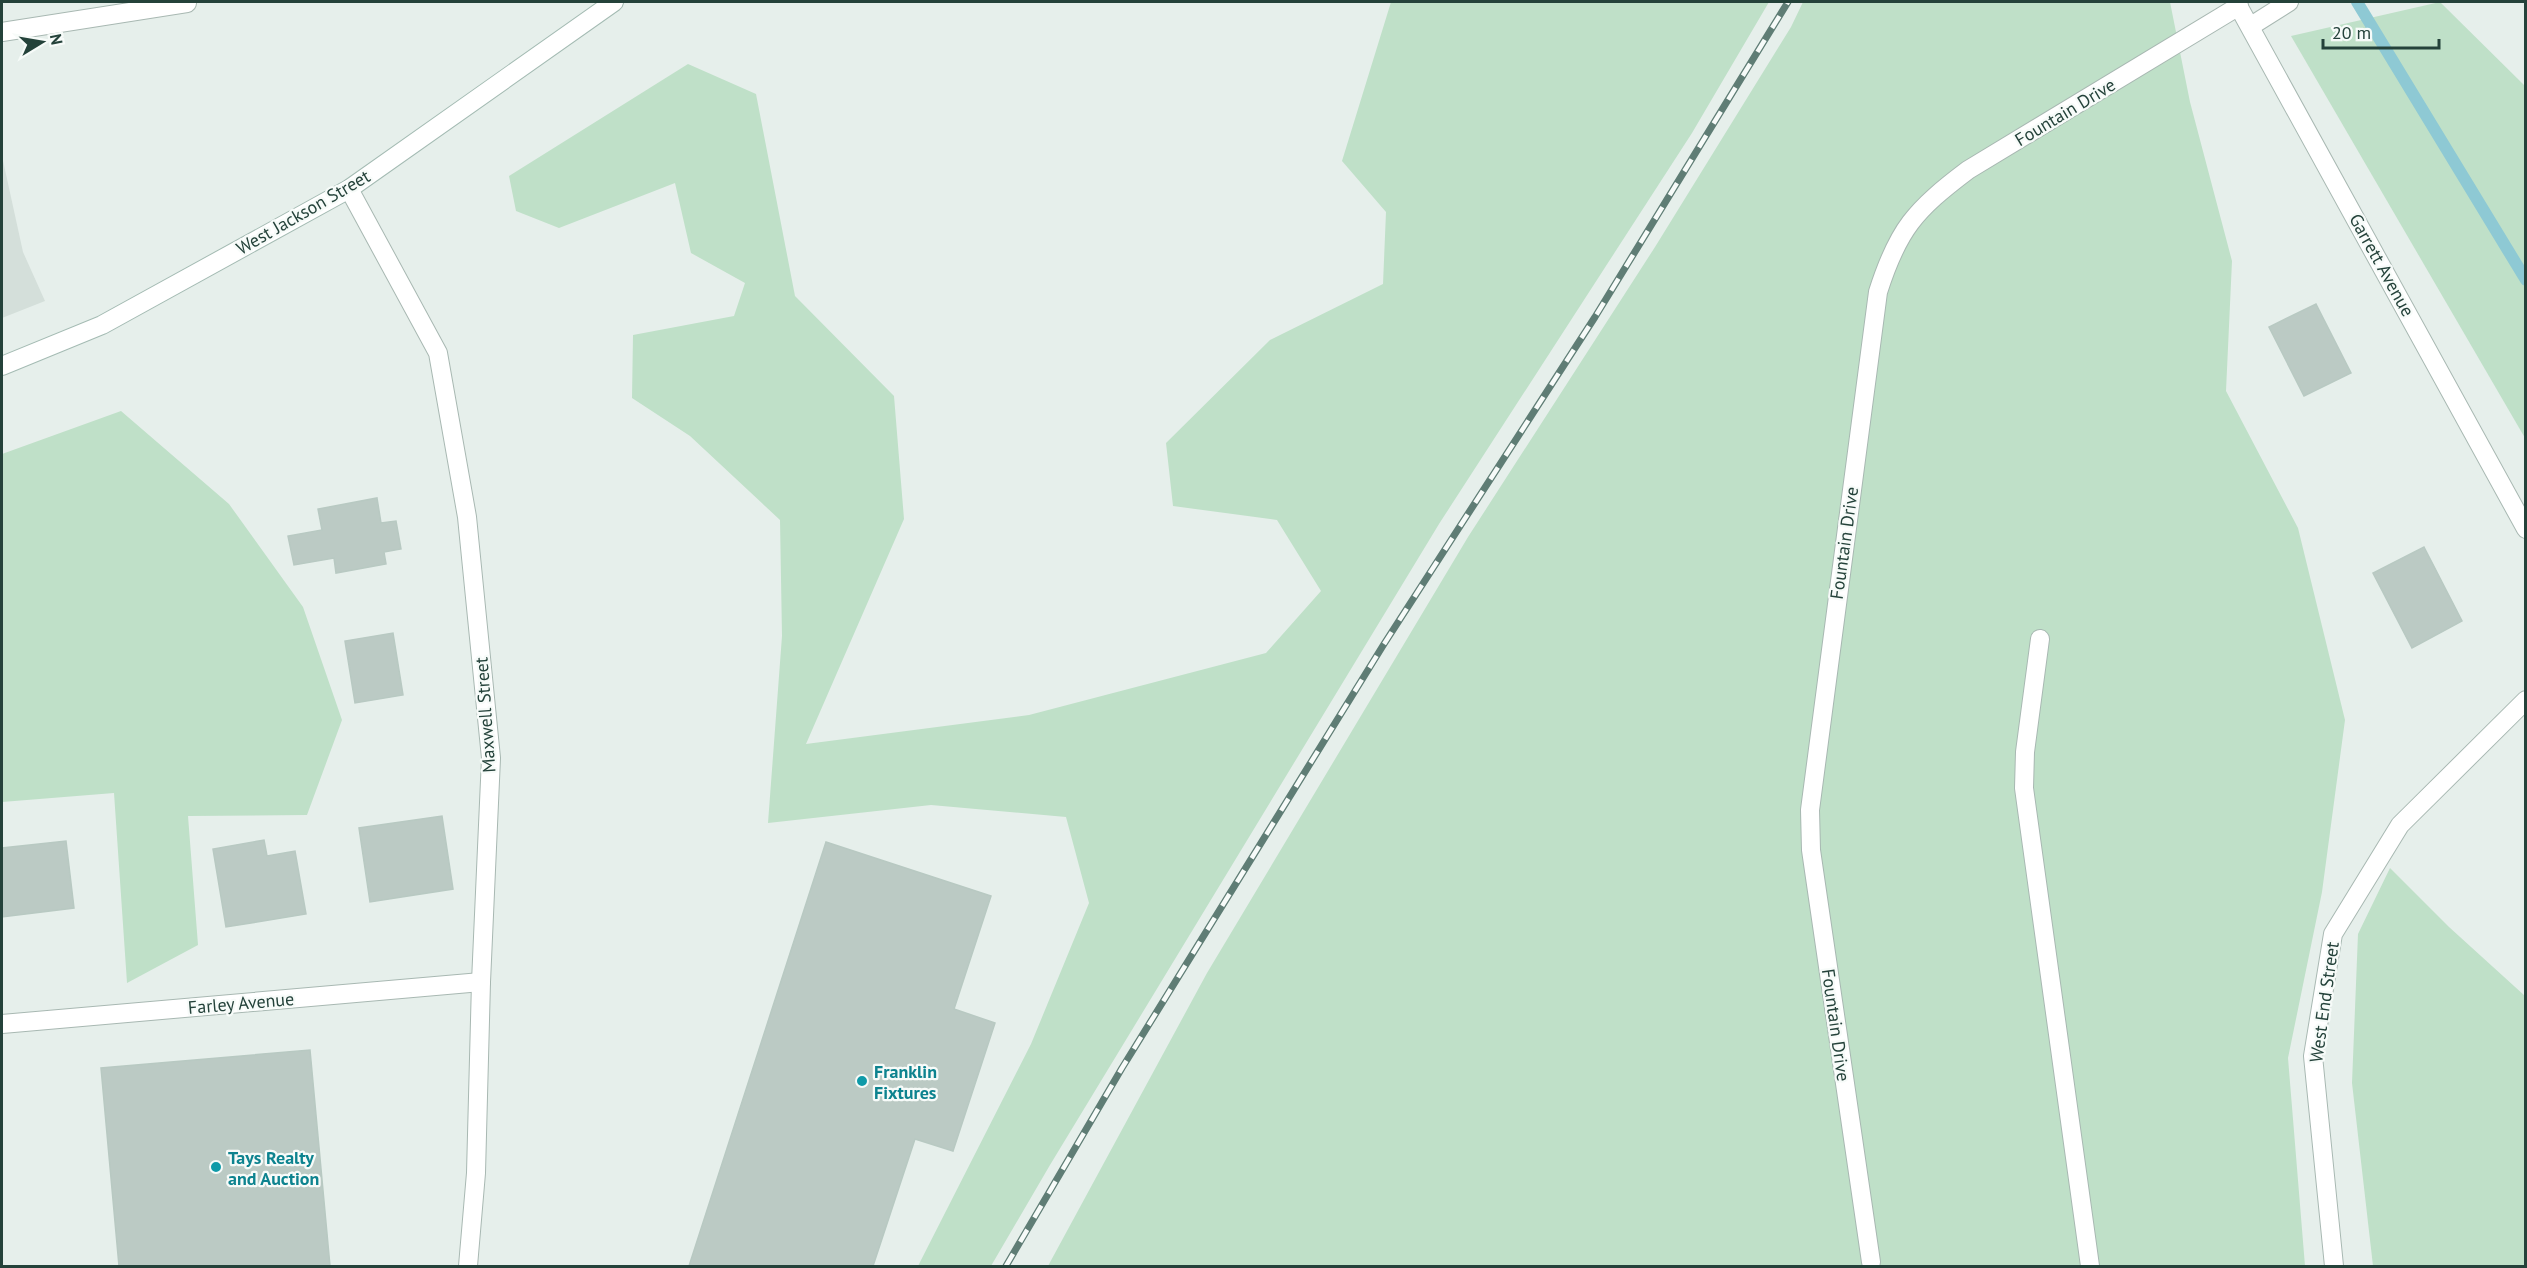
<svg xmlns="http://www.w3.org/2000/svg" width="2527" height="1268" viewBox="0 0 2527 1268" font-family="'PT Sans',sans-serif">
	<rect width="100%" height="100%" fill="#e6efeb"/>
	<polygon fill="#d4dfda" points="2,156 23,252 45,301 2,318"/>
	<g fill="#bfe0c8">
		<polygon points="1391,2 1769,2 1692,133 1439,524 1050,1165 991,1266 918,1266 1031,1044 1089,903 1066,817 931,805 768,823 782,636 780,520 690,436 632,398 633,335 734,316 745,283 691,253 675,183 559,228 516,211 509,176 688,64 756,94 795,296 894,396 904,519 806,744 1029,715 1266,653 1321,591 1277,520 1173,506 1166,443 1270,340 1383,284 1386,212 1342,161"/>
		<polygon points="1803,2 2170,2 2190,102 2232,261 2226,391 2298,528 2345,720 2322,892 2288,1058 2305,1266 1048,1266 1207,973 1468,537 1655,247 1791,27"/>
		<polygon points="2440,2 2525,86 2525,438 2291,36"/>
		<polygon points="121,411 229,504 303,607 342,720 307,815 188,816 198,945 127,983 114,793 2,802 2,454"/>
		<polygon points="2390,868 2449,927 2525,996 2525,1266 2373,1266 2352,1083 2358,934"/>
	</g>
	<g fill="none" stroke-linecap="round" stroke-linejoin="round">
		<polyline stroke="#8ec9d4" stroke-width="12" points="2357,2 2526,280"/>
	</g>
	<g fill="#bbcac4" stroke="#b8c9c2" stroke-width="1.5">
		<polygon points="2316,304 2351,373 2304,396 2269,327"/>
		<polygon points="377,498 381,523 396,521 401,549 384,552 386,564 336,573 334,558 294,565 288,536 322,530 318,509"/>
		<polygon points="2424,547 2462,621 2412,648 2373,573"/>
		<polygon points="393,633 403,695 355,703 345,641"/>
		<polygon points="442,816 453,889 370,902 359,828"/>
		<polygon points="264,840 267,856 295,851 306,914 226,927 213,849"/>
		<polygon points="66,841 74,908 2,917 2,848"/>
		<polygon points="826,842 991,896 954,1009 995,1023 953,1151 915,1139 873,1266 689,1266"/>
		<polygon points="310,1050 330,1266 119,1266 101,1068"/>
	</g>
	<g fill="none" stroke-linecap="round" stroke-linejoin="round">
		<defs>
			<g id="street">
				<polyline points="2236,2 2526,529"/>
				<polyline points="2251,26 2289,2"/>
				<polyline points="2,32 187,3"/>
				<polyline points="349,189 438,353 467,517 491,758 481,982 476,1173 468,1266"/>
				<polyline points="2040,639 2025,752 2024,788 2090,1266"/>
				<polyline points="2,1024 481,982"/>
				<path d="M1871 1262 1811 850 1810 810 1878 292C1898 229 1915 210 1968 170L2239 6"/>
				<polyline points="2334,1266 2313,1056 2333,934 2400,825 2526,700"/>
			</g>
			<polyline id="secondary" points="2,366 102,325 349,189 614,2"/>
		</defs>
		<use href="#street" stroke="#a8b8b2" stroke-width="20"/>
		<use href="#secondary" stroke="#a4bbb3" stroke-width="20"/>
		<use href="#street" stroke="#fff" stroke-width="18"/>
		<use href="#secondary" stroke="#fff" stroke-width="18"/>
		<defs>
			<polyline id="rail" points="1006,1266 1122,1068 1384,644 1595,317 1788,2"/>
		</defs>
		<use href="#rail" stroke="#5f7d75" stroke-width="7"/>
		<use href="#rail" stroke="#f7fbf9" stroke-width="4.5" stroke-dasharray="14" stroke-linecap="butt"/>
	</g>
	<g fill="#0f9aa8" stroke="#f7fbf9" stroke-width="2">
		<circle cx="862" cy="1081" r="6"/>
		<circle cx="216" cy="1167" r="6"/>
	</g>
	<g text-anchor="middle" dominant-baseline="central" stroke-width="4.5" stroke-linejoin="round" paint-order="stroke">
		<g font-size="18" fill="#24423a" stroke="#f7fbf9">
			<text transform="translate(2065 112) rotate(-31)">Fountain Drive</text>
			<text transform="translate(303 212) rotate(-30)">West Jackson Street</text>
			<text transform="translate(2382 265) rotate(61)">Garrett Avenue</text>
			<text transform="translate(1844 543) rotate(-82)">Fountain Drive</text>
			<text transform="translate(485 715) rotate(-94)">Maxwell Street</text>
			<text transform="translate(2324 1002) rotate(-82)">West End Street</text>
			<text transform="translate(241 1003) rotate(-5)">Farley Avenue</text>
			<text transform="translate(1836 1025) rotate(82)">Fountain Drive</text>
		</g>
		<g font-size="18" font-weight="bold" fill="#0d838f" stroke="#f7fbf9" text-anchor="start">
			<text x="874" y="1071">Franklin<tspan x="874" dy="21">Fixtures</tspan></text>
			<text x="228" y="1157">Tays Realty<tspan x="228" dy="21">and Auction</tspan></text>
		</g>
	</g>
	<rect width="2527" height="1268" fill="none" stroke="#24423a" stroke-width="6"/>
	<g transform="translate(42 42) rotate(79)" stroke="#f7fbf9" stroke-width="4.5" paint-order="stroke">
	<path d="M0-4.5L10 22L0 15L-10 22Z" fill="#24423a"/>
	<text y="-9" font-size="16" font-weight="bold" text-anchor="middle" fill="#24423a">N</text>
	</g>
	<path d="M2323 39v9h116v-9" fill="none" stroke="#24423a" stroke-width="3"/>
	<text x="2332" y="39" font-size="18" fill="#24423a" stroke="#f7fbf9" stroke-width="4.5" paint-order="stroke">20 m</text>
</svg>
